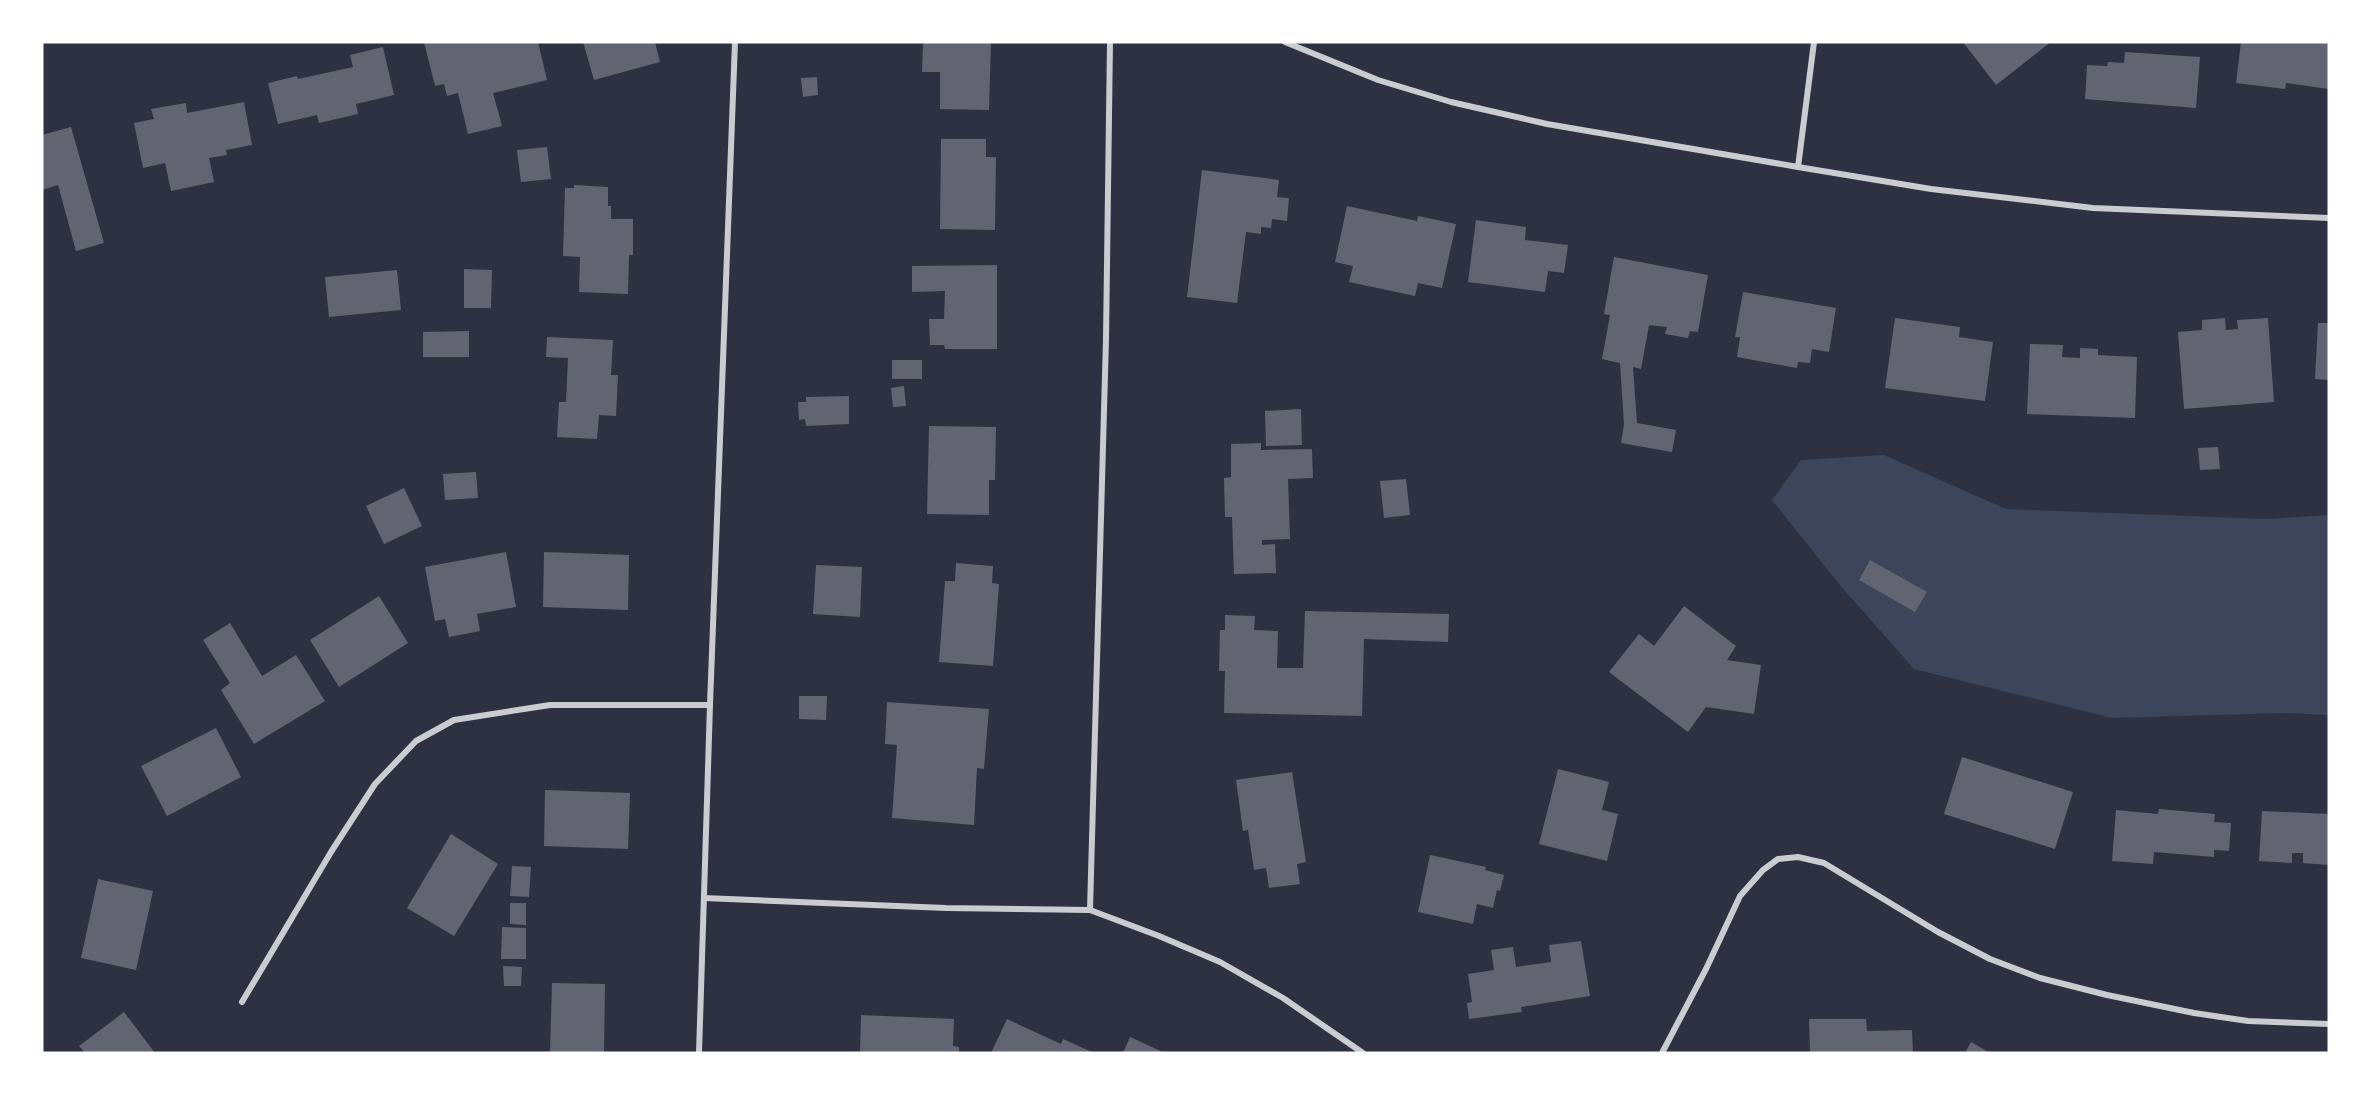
<svg xmlns="http://www.w3.org/2000/svg" width="2371" height="1095" viewBox="0 0 2371 1095" font-family="Bitter,serif">
	<rect width="100%" height="100%" fill="#2d3142"/>
	<polygon fill="#3c4559" points="1884,455 2006,509 2268,519 2329,515 2329,715 2284,713 2112,718 1914,669 1839,584 1772,500 1801,460"/>
	<g fill="#626471">
		<polygon points="424,42 538,42 547,80 493,93 502,126 468,134 458,93 447,96 444,84 435,86"/>
		<polygon points="583,42 655,42 660,62 594,80"/>
		<polygon points="923,42 991,42 989,110 940,109 940,72 922,72"/>
		<polygon points="1963,42 2051,42 1996,85"/>
		<polygon points="2241,42 2329,42 2329,89 2286,83 2285,89 2236,83"/>
		<polygon points="383,47 394,95 356,104 358,114 319,123 317,115 278,124 268,83 297,76 298,79 353,67 350,55"/>
		<polygon points="2125,52 2200,57 2196,108 2085,99 2087,65 2107,66 2108,62 2124,63"/>
		<polygon points="817,77 818,95 803,97 801,78"/>
		<polygon points="244,102 252,145 226,150 227,155 209,158 214,182 171,191 165,163 143,168 134,123 154,119 151,109 186,103 187,113"/>
		<polygon points="71,127 104,243 76,251 58,185 42,190 42,135"/>
		<polygon points="941,139 986,139 986,157 996,157 995,230 940,229"/>
		<polygon points="547,147 551,179 521,182 517,150"/>
		<polygon points="1202,170 1279,180 1277,197 1289,198 1287,221 1272,219 1271,228 1261,227 1261,234 1246,232 1237,303 1187,297"/>
		<polygon points="574,185 608,187 608,206 611,206 611,219 633,219 633,255 629,255 628,294 579,292 580,257 563,256 565,188 574,188"/>
		<polygon points="1347,206 1417,221 1418,216 1456,224 1442,288 1418,283 1415,296 1349,282 1353,266 1335,262"/>
		<polygon points="1476,220 1526,227 1525,240 1568,245 1564,273 1548,271 1545,292 1468,282"/>
		<polygon points="1614,257 1708,275 1698,332 1690,331 1688,338 1665,334 1667,327 1649,325 1641,369 1633,367 1637,423 1676,430 1672,452 1621,443 1624,424 1620,363 1602,359 1610,315 1604,314"/>
		<polygon points="997,265 997,349 945,349 944,345 930,345 929,319 944,319 945,291 912,292 912,266"/>
		<polygon points="464,269 492,270 491,308 464,308"/>
		<polygon points="397,270 401,310 329,317 325,277"/>
		<polygon points="1743,292 1836,308 1829,352 1812,349 1810,363 1798,362 1797,368 1737,357 1740,337 1735,337"/>
		<polygon points="1895,318 1960,327 1959,337 1993,342 1985,401 1885,388"/>
		<polygon points="2225,318 2226,330 2238,329 2237,320 2268,318 2274,402 2184,409 2178,332 2202,330 2202,320"/>
		<polygon points="2318,323 2329,323 2329,380 2315,379"/>
		<polygon points="469,331 469,357 423,357 423,332"/>
		<polygon points="547,337 613,340 611,375 618,375 616,416 599,415 597,439 557,437 559,402 566,402 568,358 546,357"/>
		<polygon points="2030,344 2063,345 2062,357 2080,358 2080,348 2098,349 2098,355 2137,357 2135,418 2027,414"/>
		<rect x="892" y="360" width="30" height="19"/>
		<polygon points="904,386 906,406 893,407 891,388"/>
		<polygon points="849,396 849,424 806,426 805,419 799,420 798,402 806,402 806,397"/>
		<polygon points="1301,409 1302,445 1266,446 1265,411"/>
		<polygon points="929,426 996,427 995,480 989,480 989,515 927,514"/>
		<polygon points="1261,443 1261,450 1312,449 1313,478 1288,479 1290,539 1262,540 1262,545 1275,544 1276,573 1234,574 1232,517 1225,517 1224,478 1231,477 1231,444"/>
		<polygon points="2218,447 2220,469 2200,470 2198,448"/>
		<polygon points="476,472 478,498 445,500 443,474"/>
		<polygon points="1406,479 1410,515 1384,518 1380,481"/>
		<polygon points="404,488 422,526 384,544 366,506"/>
		<polygon points="506,552 516,607 477,614 480,631 449,637 445,619 435,621 425,567"/>
		<polygon points="544,552 629,555 628,610 543,607"/>
		<polygon points="1870,560 1927,592 1915,612 1859,580"/>
		<polygon points="956,563 993,566 992,583 999,584 993,666 939,662 945,581 955,581"/>
		<polygon points="816,565 862,567 860,617 813,614"/>
		<polygon points="379,596 408,643 339,687 310,640"/>
		<polygon points="1684,606 1736,646 1727,660 1761,665 1754,714 1706,707 1688,732 1609,672 1639,634 1654,646"/>
		<polygon points="1305,611 1449,614 1448,642 1364,639 1362,716 1224,713 1225,671 1219,671 1220,630 1225,630 1225,615 1255,616 1254,630 1278,631 1277,668 1303,668"/>
		<polygon points="230,623 262,676 296,655 325,701 254,744 221,690 230,683 203,640"/>
		<polygon points="799,696 827,696 826,720 799,719"/>
		<polygon points="887,702 989,709 984,769 977,768 974,825 892,818 897,745 885,744"/>
		<polygon points="216,728 241,777 167,816 141,766"/>
		<polygon points="1962,757 2073,792 2055,849 1944,814"/>
		<polygon points="1558,769 1609,782 1602,810 1618,814 1607,861 1539,844"/>
		<polygon points="1292,772 1306,862 1297,864 1300,884 1269,888 1266,868 1254,870 1248,830 1243,831 1236,780"/>
		<polygon points="545,790 630,793 628,849 544,846"/>
		<polygon points="2159,809 2215,814 2214,822 2231,823 2229,851 2214,850 2214,857 2154,852 2153,864 2112,861 2116,810 2158,814"/>
		<polygon points="2262,811 2329,814 2329,865 2303,863 2303,853 2292,853 2292,863 2259,861"/>
		<polygon points="451,834 498,864 454,936 407,908"/>
		<polygon points="1430,855 1486,867 1485,870 1504,875 1500,891 1497,890 1493,908 1477,904 1473,924 1418,912"/>
		<polygon points="512,866 531,867 529,897 510,896"/>
		<polygon points="98,879 153,891 136,970 81,958"/>
		<polygon points="510,903 526,903 526,925 510,924"/>
		<polygon points="502,927 526,928 526,959 501,959"/>
		<polygon points="1581,941 1590,996 1521,1007 1522,1012 1469,1019 1467,1003 1472,1002 1468,974 1494,970 1491,950 1513,947 1516,967 1551,962 1549,945"/>
		<polygon points="503,966 522,967 521,986 504,986"/>
		<polygon points="552,983 605,984 604,1053 550,1053"/>
		<polygon points="124,1012 155,1053 85,1053 79,1046"/>
		<polygon points="861,1015 954,1019 953,1046 959,1047 959,1053 860,1053"/>
		<polygon points="1007,1019 1061,1044 1063,1039 1094,1053 991,1053"/>
		<polygon points="1809,1019 1866,1019 1867,1031 1912,1030 1913,1053 1810,1053"/>
		<polygon points="1130,1037 1165,1053 1123,1053"/>
		<polygon points="1971,1042 1990,1053 1965,1053"/>
	</g>
	<g fill="none" stroke-linecap="round" stroke-linejoin="round">
		<g stroke="#caccd0" stroke-width="6">
			<polyline points="1285,42 1378,80 1451,102 1547,124 1798,167 1931,189 2093,208 2329,218"/>
			<polyline points="1798,167 1814,42"/>
			<polyline points="704,898 946,908 1090,910 1159,936 1220,962 1283,998 1363,1053"/>
			<polyline points="1090,910 1106,339 1110,42"/>
			<polyline points="242,1002 331,852 375,784 416,741 454,720 550,705 710,705"/>
			<polyline points="699,1053 710,705 735,42"/>
			<polyline points="1662,1053 1706,969 1740,896 1763,870 1778,859 1798,857 1824,863 1938,932 1990,959 2040,978 2107,995 2194,1013 2248,1021 2329,1024"/>
		</g>
	</g>
	<rect width="2371" height="1095" fill="none" stroke="#ffffff" stroke-width="87"/>
</svg>
